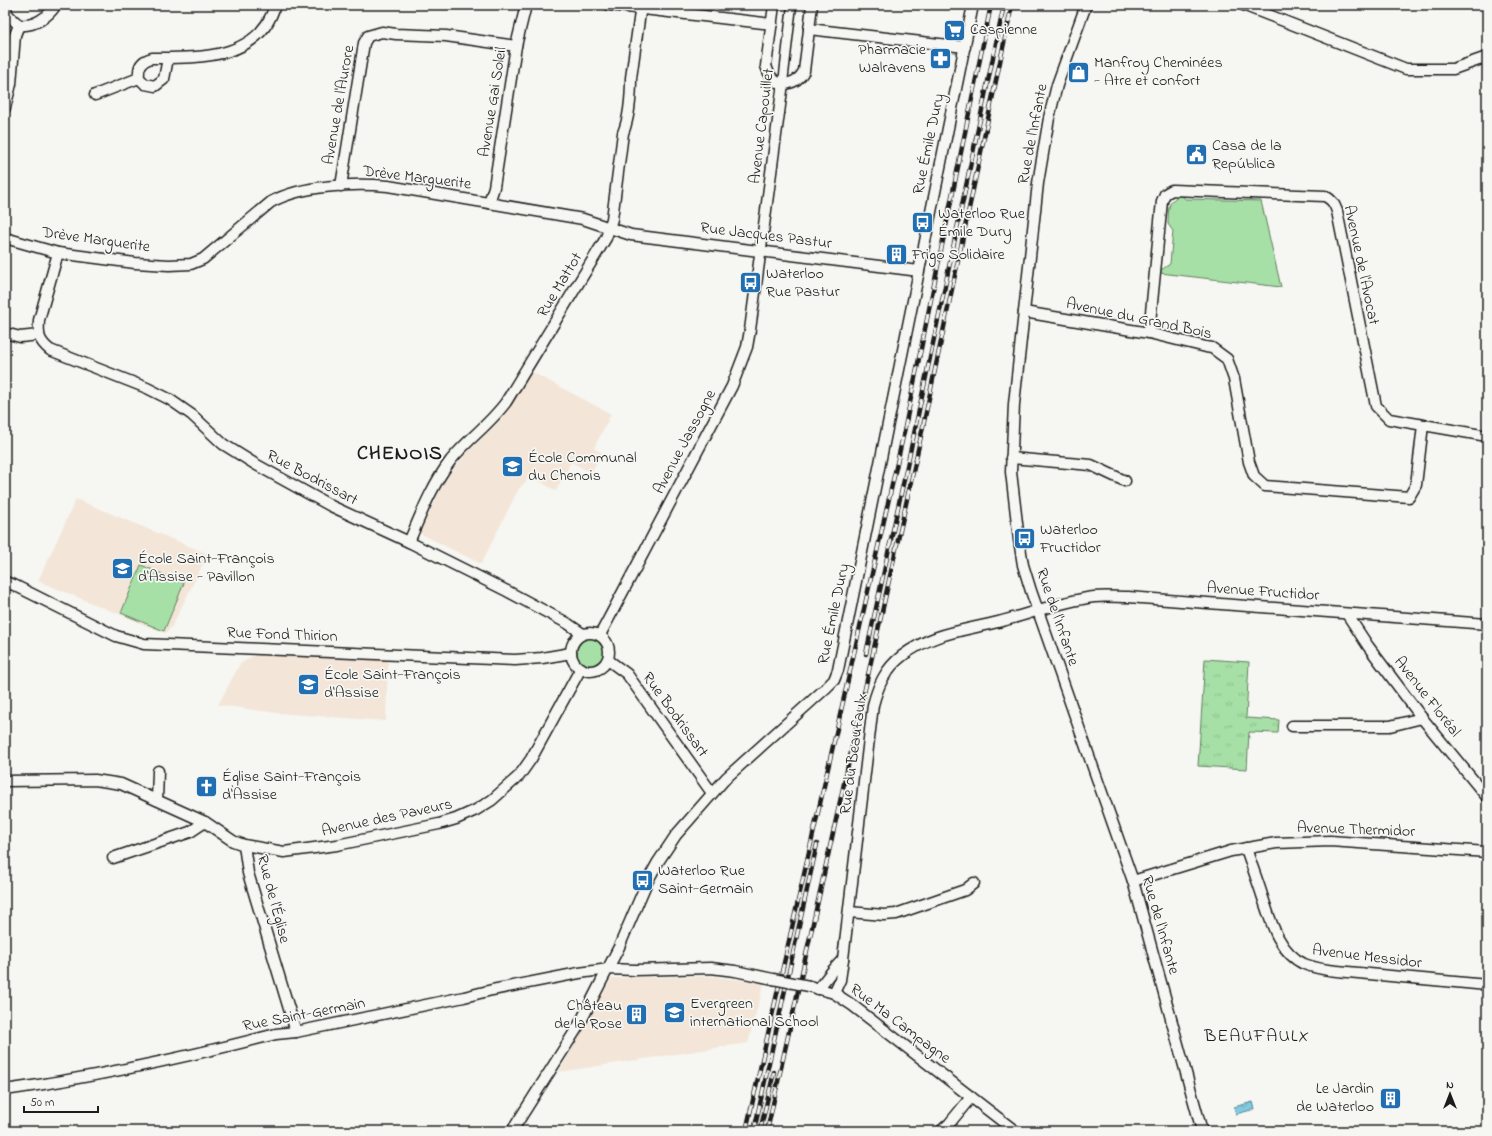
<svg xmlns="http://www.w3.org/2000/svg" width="1492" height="1136" viewBox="0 0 1492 1136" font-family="'Indie Flower',sans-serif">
	<defs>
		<pattern id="park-tufts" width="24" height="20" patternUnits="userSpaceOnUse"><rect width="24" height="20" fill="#a6e0a6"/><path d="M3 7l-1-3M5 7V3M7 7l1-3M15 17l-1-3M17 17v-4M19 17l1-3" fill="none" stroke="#8ec08e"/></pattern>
		<pattern id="water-waves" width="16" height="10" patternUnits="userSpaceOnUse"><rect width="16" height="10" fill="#81cae2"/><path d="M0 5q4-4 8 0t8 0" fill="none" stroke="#6fadc1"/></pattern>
	</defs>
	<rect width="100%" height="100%" fill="#f6f6f2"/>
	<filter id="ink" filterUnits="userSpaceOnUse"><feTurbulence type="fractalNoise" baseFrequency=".025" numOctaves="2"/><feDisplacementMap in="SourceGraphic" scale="8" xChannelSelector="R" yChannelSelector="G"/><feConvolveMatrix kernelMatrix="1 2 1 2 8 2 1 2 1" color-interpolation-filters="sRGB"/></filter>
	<g filter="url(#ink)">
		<g fill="#f3e6d8">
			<polygon points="532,372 611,414 594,448 602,453 591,473 571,462 556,491 531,476 518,490 481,564 419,533 446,479 463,457 506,414"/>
			<polygon points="76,499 208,554 171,628 165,633 38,581"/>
			<polygon points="256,654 388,660 386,721 277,713 218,705 240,664"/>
			<polygon points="709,976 764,983 748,1043 559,1072 612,978"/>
		</g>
		<g fill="#a6e0a6" stroke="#617e61">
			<path d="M1182 195 1185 199 1261 201 1281 287 1160 273 1161 270 1170 264 1173 231 1168 224C1169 210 1166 200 1182 195Z"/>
			<polygon points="141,565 184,583 164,631 121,613"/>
			<circle cx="590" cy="652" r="14"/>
		</g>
		<polygon fill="url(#park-tufts)" stroke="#617e61" points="1205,659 1249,662 1246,718 1279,720 1278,733 1249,732 1247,769 1198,766"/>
		<polygon fill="url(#water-waves)" stroke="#598493" points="1253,1102 1255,1109 1236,1114 1234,1107"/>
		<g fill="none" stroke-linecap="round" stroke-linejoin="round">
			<defs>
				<polyline id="pedestrian" points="783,83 792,5"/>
				<g id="minor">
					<polyline points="5,5 8,15 19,25"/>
					<polyline points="609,5 772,24"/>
					<path d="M774 5 766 66C767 68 768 72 770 75 779 90 797 84 804 71L812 5"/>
					<polyline points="1086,5 1057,85 1049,118 1038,183 1014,404 1011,472 1019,540 1023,565 1031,591 1133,881 1202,1131"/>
					<polyline points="1243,5 1406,69 1453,69 1487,57"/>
					<path d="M19 25C34 27 48 17 56 5"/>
					<polyline points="809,29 965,47"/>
					<path d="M168 58 164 79 155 86 145 84 139 78C138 66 141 61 152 58 198 58 260 60 275 5"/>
					<polyline points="95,95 139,78"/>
					<polyline points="5,108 11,84 15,35 19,25"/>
					<polyline points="341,186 364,43 368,36 382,32 396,34 446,36 516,46"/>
					<polyline points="489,203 494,187 516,46 526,5"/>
					<path d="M5 238 58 253 135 263 169 265 191 264 203 259 271 202C302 185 354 183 388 186L583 219 631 235 919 271"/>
					<path d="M58 253 39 320C38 335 38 340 50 350L147 388 169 399 192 415 223 444 255 464 331 506 409 542 507 591 567 623 583 634"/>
					<polyline points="1024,312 1149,333 1206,347 1212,348 1227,359 1234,379 1249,462 1254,476 1265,486 1409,497 1416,485 1423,425"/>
					<polyline points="5,333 20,337 39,335"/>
					<path d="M1149 333 1162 201 1165 194 1172 190 1325 196C1332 200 1334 203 1337 211L1376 406 1389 419 1487 436"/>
					<polyline points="1011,458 1091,465 1125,481"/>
					<path d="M409 542C421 514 432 485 451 460 468 439 490 424 506 402L606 238 612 219 623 133C630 116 631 96 631 78L641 5"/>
					<polyline points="5,582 14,585 116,636 144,644 515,660 542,658 571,653"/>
					<polyline points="1347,614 1368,646 1422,718 1487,797"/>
					<circle cx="590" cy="652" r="19"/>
					<polyline points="600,635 732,386 747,347 750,330 783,83"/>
					<polyline points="608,660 627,674 712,793"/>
					<polyline points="1292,726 1390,726 1422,718"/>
					<polyline points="5,781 95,780 121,784 205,822 233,841 244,845 284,852 337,845 439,824 456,819 476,810 492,800 519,776 531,759 581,668"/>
					<polyline points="157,800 158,771"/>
					<polyline points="244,845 248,873 296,1032"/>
					<path d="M1246 848C1251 864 1257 879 1262 895 1270 919 1278 952 1304 964 1315 968 1326 970 1337 971L1487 985"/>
					<polyline points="113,858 190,832 205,822"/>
					<polyline points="1133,881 1231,851 1276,843 1330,841 1487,852"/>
					<polyline points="849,912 884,915 896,914 965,890 974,883"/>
					<polyline points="809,986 834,993 852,1005 1015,1131"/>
					<polyline points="818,989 833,970 843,959"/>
					<path d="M834 993 840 980 843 959 873 705C878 686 885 669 902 656 932 633 962 631 998 622 1030 614 1061 601 1094 597 1105 596 1117 597 1128 597L1487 624"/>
					<path d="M5 1090C96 1077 187 1057 276 1034L296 1032 464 997 492 990 579 973 609 969 635 970 711 968 735 971 773 979"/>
					<polyline points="512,1131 579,1025 619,947 647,882 658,862 676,835 726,778 826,688 834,680 838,670 973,5"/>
					<polyline points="941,1131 949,1124 971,1097"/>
				</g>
			</defs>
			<use href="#pedestrian" stroke="#1c1c1c" stroke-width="11"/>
			<use href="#minor" stroke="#1c1c1c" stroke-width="13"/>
			<use href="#pedestrian" stroke="#f6f6f2" stroke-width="8"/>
			<use href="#minor" stroke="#f6f6f2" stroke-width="10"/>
			<defs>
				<g id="rail">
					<polyline points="866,654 914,434 1004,5"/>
					<polyline points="746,1131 904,432 991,5"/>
					<polyline points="754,1131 817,844"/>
					<polyline points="760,1131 774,1072"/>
					<polyline points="767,1131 921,436 1012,5"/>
				</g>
			</defs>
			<use href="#rail" stroke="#1c1c1c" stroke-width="4.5"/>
			<use href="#rail" stroke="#f6f6f2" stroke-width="3" stroke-dasharray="9" stroke-linecap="butt"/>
			<defs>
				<polyline id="minor-bridge" points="773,979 809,986"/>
			</defs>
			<use href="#minor-bridge" stroke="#1c1c1c" stroke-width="13" stroke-linecap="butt"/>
			<use href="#minor-bridge" stroke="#f6f6f2" stroke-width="10"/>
		</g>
	</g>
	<defs>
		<symbol id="supermarket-square" viewBox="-11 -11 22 22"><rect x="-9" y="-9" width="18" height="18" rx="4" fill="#1f6fb2" stroke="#f6f6f2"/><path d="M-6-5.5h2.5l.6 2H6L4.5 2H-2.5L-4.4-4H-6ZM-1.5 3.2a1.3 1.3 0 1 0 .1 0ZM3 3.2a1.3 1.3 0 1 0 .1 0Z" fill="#fff"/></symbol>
		<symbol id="pharmacy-square" viewBox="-11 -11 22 22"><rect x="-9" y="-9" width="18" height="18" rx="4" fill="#1f6fb2" stroke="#f6f6f2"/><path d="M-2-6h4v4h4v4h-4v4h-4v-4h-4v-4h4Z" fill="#fff"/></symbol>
		<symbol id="shop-square" viewBox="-11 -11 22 22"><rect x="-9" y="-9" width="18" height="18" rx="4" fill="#1f6fb2" stroke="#f6f6f2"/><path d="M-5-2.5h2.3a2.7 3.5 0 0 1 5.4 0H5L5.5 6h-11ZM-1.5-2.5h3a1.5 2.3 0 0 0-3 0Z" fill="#fff"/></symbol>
		<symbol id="civic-square" viewBox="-11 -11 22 22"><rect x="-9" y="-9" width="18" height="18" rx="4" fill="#1f6fb2" stroke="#f6f6f2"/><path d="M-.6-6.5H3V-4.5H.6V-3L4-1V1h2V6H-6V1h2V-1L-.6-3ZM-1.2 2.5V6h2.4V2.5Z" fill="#fff"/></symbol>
		<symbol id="bus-square" viewBox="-11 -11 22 22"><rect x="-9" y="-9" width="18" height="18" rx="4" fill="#1f6fb2" stroke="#f6f6f2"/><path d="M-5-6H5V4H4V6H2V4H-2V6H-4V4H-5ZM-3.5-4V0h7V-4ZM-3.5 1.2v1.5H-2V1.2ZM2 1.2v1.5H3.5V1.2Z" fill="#fff"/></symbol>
		<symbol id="building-square" viewBox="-11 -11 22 22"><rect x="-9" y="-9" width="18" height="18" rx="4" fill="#1f6fb2" stroke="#f6f6f2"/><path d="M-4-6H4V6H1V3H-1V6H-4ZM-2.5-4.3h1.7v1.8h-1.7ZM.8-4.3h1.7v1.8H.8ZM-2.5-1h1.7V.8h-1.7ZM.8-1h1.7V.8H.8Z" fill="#fff"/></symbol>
		<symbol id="school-square" viewBox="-11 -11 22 22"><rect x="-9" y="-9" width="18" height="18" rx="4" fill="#1f6fb2" stroke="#f6f6f2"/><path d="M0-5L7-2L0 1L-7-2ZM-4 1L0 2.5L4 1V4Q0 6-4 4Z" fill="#fff"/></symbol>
		<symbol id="church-square" viewBox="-11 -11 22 22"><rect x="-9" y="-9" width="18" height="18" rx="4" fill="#1f6fb2" stroke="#f6f6f2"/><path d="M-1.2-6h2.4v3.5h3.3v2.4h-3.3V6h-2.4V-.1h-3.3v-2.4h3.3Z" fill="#fff"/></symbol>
	</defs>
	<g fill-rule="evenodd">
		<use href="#supermarket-square" x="942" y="18" width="25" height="25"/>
		<use href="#pharmacy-square" x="928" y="46" width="25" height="25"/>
		<use href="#shop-square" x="1066" y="60" width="25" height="25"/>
		<use href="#civic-square" x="1184" y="142" width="25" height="25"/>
		<use href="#bus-square" x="910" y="210" width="25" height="25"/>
		<use href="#building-square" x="884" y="242" width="25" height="25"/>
		<use href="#bus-square" x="738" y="270" width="25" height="25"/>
		<use href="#school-square" x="500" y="454" width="25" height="25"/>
		<use href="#bus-square" x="1012" y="526" width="25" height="25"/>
		<use href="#school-square" x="110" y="556" width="25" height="25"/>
		<use href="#school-square" x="296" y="672" width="25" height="25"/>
		<use href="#church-square" x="194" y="774" width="25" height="25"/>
		<use href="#bus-square" x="630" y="868" width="25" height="25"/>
		<use href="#school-square" x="662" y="1000" width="25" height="25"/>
		<use href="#building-square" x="624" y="1002" width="25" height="25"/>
		<use href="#building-square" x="1378" y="1086" width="25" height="25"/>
	</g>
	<g text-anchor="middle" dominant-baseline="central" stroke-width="3.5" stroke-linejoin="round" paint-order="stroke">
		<g font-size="16" fill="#1c1c1c" stroke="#f6f6f2" text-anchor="start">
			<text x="970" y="30">Caspienne</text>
			<text x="926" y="50" text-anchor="end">Pharmacie<tspan x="926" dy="18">Walravens</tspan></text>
			<text x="1094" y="63">Manfroy Cheminées<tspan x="1094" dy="18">- Atre et confort</tspan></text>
			<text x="1212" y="146">Casa de la<tspan x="1212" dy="18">República</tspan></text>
			<text x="938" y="214">Waterloo Rue<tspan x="938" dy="18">Émile Dury</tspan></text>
			<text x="912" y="255">Frigo Solidaire</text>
			<text x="766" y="274">Waterloo<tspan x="766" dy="18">Rue Pastur</tspan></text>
			<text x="528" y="458">École Communal<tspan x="528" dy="18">du Chenois</tspan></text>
			<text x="1040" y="530">Waterloo<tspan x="1040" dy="18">Fructidor</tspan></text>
			<text x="138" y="559">École Saint-François<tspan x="138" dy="18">d'Assise - Pavillon</tspan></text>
			<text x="324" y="675">École Saint-François<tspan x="324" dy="18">d'Assise</tspan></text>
			<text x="222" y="777">Église Saint-François<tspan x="222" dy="18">d'Assise</tspan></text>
			<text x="658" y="871">Waterloo Rue<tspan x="658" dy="18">Saint-Germain</tspan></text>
			<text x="690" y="1004">Evergreen<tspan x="690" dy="18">international School</tspan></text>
			<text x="622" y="1006" text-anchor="end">Château<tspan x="622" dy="18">de la Rose</tspan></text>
			<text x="1374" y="1089" text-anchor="end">Le Jardin<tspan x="1374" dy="18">de Waterloo</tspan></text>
		</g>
		<g font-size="16" fill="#1c1c1c" stroke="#f6f6f2">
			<text transform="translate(493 102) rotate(-81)">Avenue Gai Soleil</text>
			<text transform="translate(339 105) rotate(-80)">Avenue de l'Aurore</text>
			<text transform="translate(762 126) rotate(-83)">Avenue Capouillet</text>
			<text transform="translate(1033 134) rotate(-79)">Rue de l'Infante</text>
			<text transform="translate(929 144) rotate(-78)">Rue Émile Dury</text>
			<text transform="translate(417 178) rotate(7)">Drève Marguerite</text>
			<text transform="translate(766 236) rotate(7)">Rue Jacques Pastur</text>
			<text transform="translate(96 240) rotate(8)">Drève Marguerite</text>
			<text transform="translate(1361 265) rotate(78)">Avenue de l'Avocat</text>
			<text transform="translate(560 285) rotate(-59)">Rue Mattot</text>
			<text transform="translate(1139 319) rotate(12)">Avenue du Grand Bois</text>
			<text transform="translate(685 442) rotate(-62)">Avenue Jassogne</text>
			<text transform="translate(312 478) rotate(28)">Rue Bodrissart</text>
			<text transform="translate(1263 592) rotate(4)">Avenue Fructidor</text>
			<text transform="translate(834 614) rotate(-78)">Rue Émile Dury</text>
			<text transform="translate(1057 617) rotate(71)">Rue de l'Infante</text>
			<text transform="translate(282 635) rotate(2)">Rue Fond Thirion</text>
			<text transform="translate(1427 697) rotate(52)">Avenue Floréal</text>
			<text transform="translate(675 715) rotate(54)">Rue Bodrissart</text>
			<text transform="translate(854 754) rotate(-82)">Rue du Beaufaulx</text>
			<text transform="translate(387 818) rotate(-12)">Avenue des Paveurs</text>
			<text transform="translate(1356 830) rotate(2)">Avenue Thermidor</text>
			<text transform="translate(273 899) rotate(75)">Rue de l'Église</text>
			<text transform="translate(1160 925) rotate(74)">Rue de l'Infante</text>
			<text transform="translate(1367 957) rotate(7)">Avenue Messidor</text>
			<text transform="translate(304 1015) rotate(-11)">Rue Saint-Germain</text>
			<text transform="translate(900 1024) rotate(37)">Rue Ma Campagne</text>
		</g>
		<g font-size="18" letter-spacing="1" fill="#1c1c1c" stroke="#f6f6f2">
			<text x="1257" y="1037">BEAUFAULX</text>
		</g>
		<g font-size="20" font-weight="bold" letter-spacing="1" fill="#1c1c1c" stroke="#f6f6f2">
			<text x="400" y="454">CHENOIS</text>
		</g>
	</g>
	<rect width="1492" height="1136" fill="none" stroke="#f6f6f2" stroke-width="20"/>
	<rect x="10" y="10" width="1472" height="1116" fill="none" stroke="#1c1c1c" stroke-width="1.5" filter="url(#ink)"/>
	<g transform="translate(1450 1094)" stroke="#f6f6f2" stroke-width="3" paint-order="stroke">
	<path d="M0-3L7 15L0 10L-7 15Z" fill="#1c1c1c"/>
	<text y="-6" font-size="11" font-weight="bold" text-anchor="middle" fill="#1c1c1c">N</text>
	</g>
	<path d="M24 1106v6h74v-6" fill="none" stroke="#1c1c1c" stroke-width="2"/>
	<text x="30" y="1106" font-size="12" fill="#1c1c1c" stroke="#f6f6f2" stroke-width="3" paint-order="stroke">50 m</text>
</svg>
